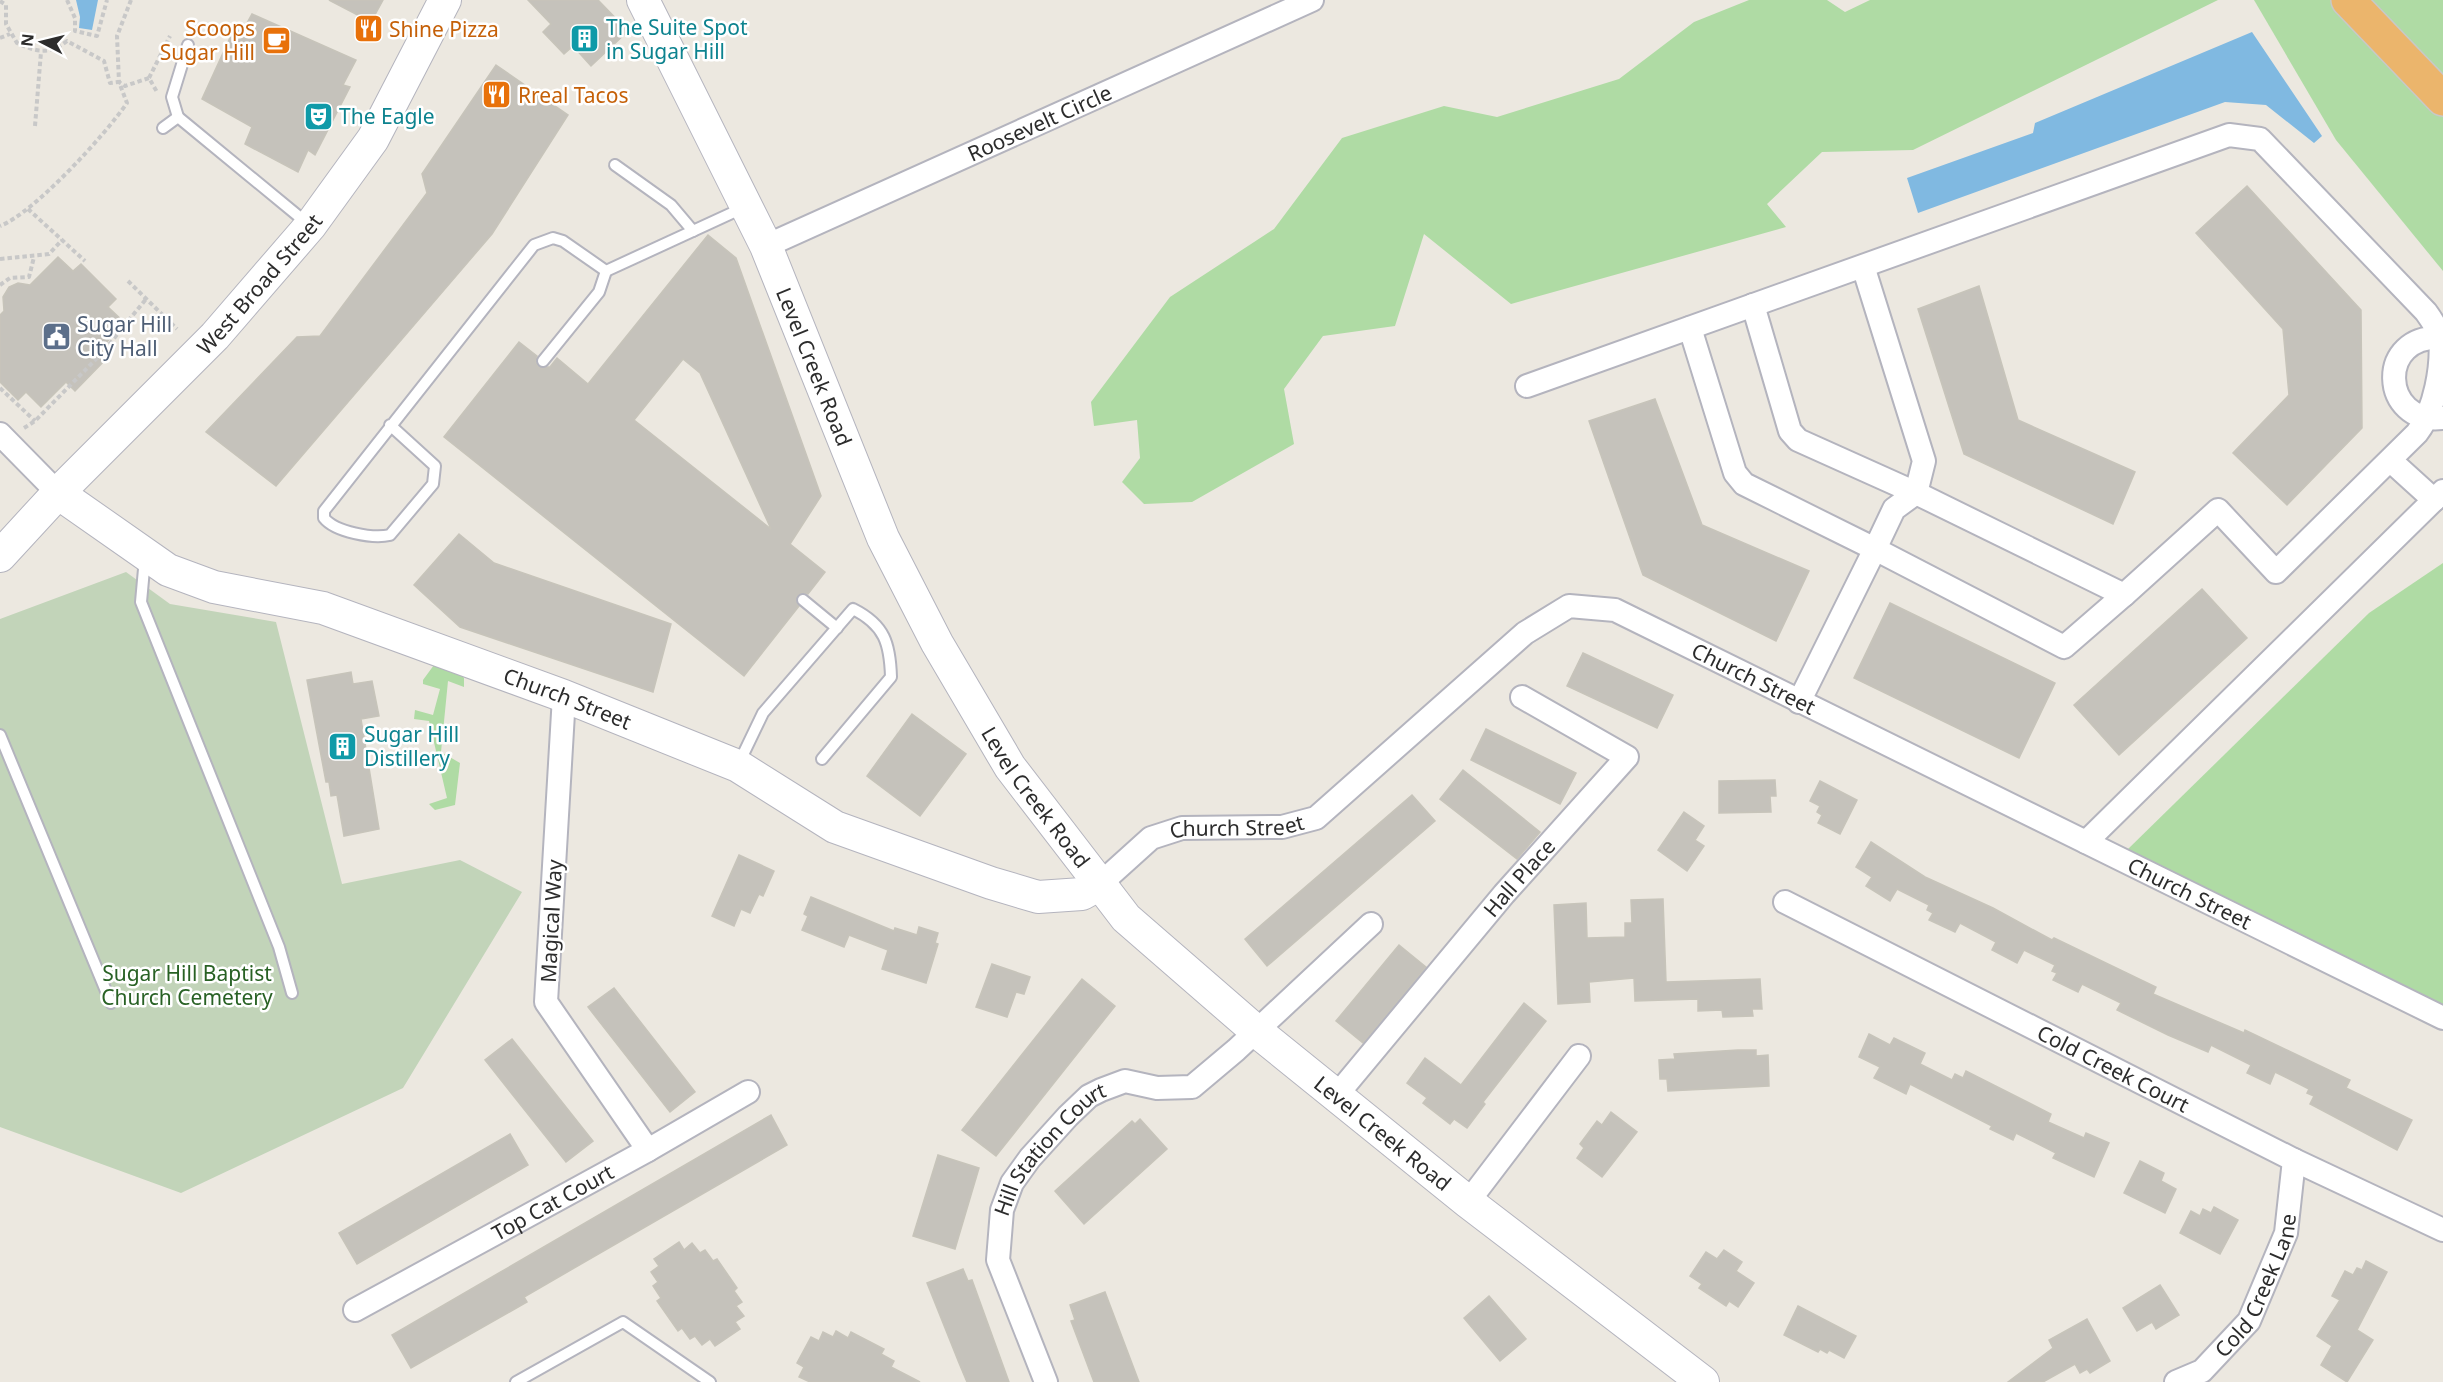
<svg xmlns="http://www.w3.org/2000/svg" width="2443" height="1382" viewBox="0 0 2443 1382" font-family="'Noto Sans',sans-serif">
	<rect width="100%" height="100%" fill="#ece8e0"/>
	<g fill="#afdba4">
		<polygon points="1749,0 1827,0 1845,12 1870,0 2218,0 1913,150 1822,152 1767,204 1786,227 1511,304 1424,234 1395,326 1323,336 1284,389 1294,444 1192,502 1144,504 1122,482 1140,458 1137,420 1094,426 1091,402 1170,297 1274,229 1342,138 1444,106 1497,117 1619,79 1694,22"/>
		<polygon points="2254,0 2443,0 2443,271 2336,140"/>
		<polygon points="2443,563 2443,1015 2126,851 2369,613"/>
		<polygon points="434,665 457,669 464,678 464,687 448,681 441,752 460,763 455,805 435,810 429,804 447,798 429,721 414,719 415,710 433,715 440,689 423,684 423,680"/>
	</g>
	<polygon fill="#c2d4b9" points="126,572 170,604 276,622 342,884 460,860 522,892 403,1088 181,1193 0,1127 0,619"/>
	<g fill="#80b9e1">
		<polygon points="76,0 98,0 92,30 79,28 80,17"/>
		<polygon points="2252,32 2322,136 2314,143 2266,105 2225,102 1918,213 1907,178 2033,133 2035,123"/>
	</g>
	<g fill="#c5c2bb" stroke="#c7c4ba" stroke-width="1.5" fill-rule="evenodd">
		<polygon points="329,0 383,0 371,22"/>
		<polygon points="528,0 598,0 628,31 591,66 573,46 564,54 543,32 551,24"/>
		<polygon points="252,14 356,60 343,85 350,87 315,155 308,150 298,172 245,144 252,127 202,99 234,29 242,32"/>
		<polygon points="496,65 568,115 492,234 276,486 206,432 297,337 320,336 427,193 422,174"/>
		<polygon points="2247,186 2361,310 2362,428 2287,505 2233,453 2289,395 2283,329 2196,233"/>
		<path d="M708 235 736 258 821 496 790 544 825 572 808 594 801 593 797 596 799 606 744 676 444 437 519 342 537 356 536 363 539 367H550L557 358 588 384ZM683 359 700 373 771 529 634 420Z"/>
		<polygon points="58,257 73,271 81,264 116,299 108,307 125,323 100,349 108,357 75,391 66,382 41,407 26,392 18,400 0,382 0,315 4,311 3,297 9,287 18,283 30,285"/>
		<polygon points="1979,286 2018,420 2135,472 2113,524 1964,454 1918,309"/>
		<polygon points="1655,399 1702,525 1809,571 1776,641 1643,575 1589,421"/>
		<polygon points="459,534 494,563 671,624 653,692 460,627 414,585"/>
		<polygon points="2202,589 2247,638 2119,755 2074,705"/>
		<polygon points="1890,603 2055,683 2019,758 1854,678"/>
		<polygon points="1583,653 1673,695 1657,728 1567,686"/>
		<polygon points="351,672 353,684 372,681 379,716 361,719 379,829 344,836 337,795 331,796 329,782 326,782 307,680"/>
		<polygon points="912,714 966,754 920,816 867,776"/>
		<polygon points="1486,729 1576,773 1560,804 1471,760"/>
		<polygon points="1463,770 1540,832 1517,859 1440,799"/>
		<polygon points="1775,780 1776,796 1770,796 1771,812 1719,813 1719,781"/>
		<polygon points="1820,781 1857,800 1840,834 1818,823 1822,815 1817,812 1820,806 1810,801"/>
		<polygon points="1412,795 1435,821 1267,966 1245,939"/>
		<polygon points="1684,812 1704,826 1695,840 1704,846 1687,871 1658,850"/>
		<polygon points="1871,842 1925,877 1993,908 2052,940 2054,938 2156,987 2153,994 2244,1033 2245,1030 2350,1080 2346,1088 2412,1120 2397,1150 2310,1104 2314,1096 2307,1093 2309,1089 2275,1072 2270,1084 2247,1073 2251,1065 2211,1045 2208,1052 2168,1035 2117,1010 2121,1003 2082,984 2078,992 2053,980 2057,973 2052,971 2055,965 2024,950 2017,963 1992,950 1996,942 1960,923 1955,932 1929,920 1933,913 1927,910 1929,905 1897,889 1890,901 1866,886 1872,877 1856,867"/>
		<polygon points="739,855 774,871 763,896 759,894 750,913 741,909 734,926 712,916"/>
		<polygon points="811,897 894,931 895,928 917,935 919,927 938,933 935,943 938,944 926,983 882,969 888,950 849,935 844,947 802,930 808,916 804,914"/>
		<polygon points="1663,899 1666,982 1760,979 1762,1009 1752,1009 1753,1016 1723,1017 1722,1010 1698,1011 1698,999 1635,1001 1634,978 1589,982 1590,1002 1558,1004 1554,905 1586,903 1587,938 1625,937 1625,923 1632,923 1631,900"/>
		<polygon points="1399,945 1426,967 1363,1043 1336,1021"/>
		<polygon points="992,964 1030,977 1024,994 1016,992 1007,1017 976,1007"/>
		<polygon points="1082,979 1115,1006 996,1156 962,1130"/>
		<polygon points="614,988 695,1092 670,1112 588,1007"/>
		<polygon points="1524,1003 1546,1021 1483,1102 1485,1104 1467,1128 1454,1119 1450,1124 1423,1103 1427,1098 1407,1083 1425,1058 1461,1085"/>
		<polygon points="1869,1034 1890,1045 1894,1038 1925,1053 1920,1064 1952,1080 1955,1074 1963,1078 1966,1071 2051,1114 2048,1122 2084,1138 2086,1133 2109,1143 2094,1177 2053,1158 2056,1153 2016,1133 2013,1140 1990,1129 1992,1126 1910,1084 1906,1094 1874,1078 1880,1067 1859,1057"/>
		<polygon points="512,1039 593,1141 566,1162 485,1060"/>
		<polygon points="1738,1050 1756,1050 1756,1056 1768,1055 1769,1086 1668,1091 1667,1079 1660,1079 1659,1060 1675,1059 1674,1054"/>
		<polygon points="1611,1112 1637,1132 1602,1177 1577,1158 1584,1148 1580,1144 1597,1121 1602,1125"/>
		<polygon points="771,1115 787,1145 524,1297 527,1302 411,1368 392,1335"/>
		<polygon points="1140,1119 1167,1149 1084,1224 1055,1191 1132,1121 1135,1124"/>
		<polygon points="510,1134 528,1165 357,1264 339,1233"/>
		<polygon points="938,1155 979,1168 955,1249 913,1236"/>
		<polygon points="2140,1161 2164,1173 2161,1181 2176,1189 2165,1213 2124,1193"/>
		<polygon points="2214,1207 2238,1220 2220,1254 2180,1233 2191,1211 2200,1216 2203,1209 2211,1213"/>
		<polygon points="679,1242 684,1250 692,1243 700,1253 705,1250 713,1261 717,1259 737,1288 734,1291 742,1302 736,1306 744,1316 735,1322 740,1329 715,1346 710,1339 702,1345 695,1336 690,1339 682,1328 678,1331 657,1301 661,1298 653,1286 658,1282 651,1272 659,1266 654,1259"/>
		<polygon points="1724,1250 1742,1262 1736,1271 1754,1283 1738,1307 1729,1301 1726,1306 1699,1288 1702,1284 1690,1276 1706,1252 1717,1259"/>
		<polygon points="2366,1261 2387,1272 2357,1330 2373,1340 2347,1382 2321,1365 2332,1346 2317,1336 2340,1300 2332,1296 2345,1271 2353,1275 2357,1268 2362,1270"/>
		<polygon points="963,1269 968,1281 972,1280 1009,1382 967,1382 959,1363 927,1283"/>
		<polygon points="2160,1285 2179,1315 2156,1329 2152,1322 2137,1331 2123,1308"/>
		<polygon points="1105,1292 1139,1382 1094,1382 1071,1321 1075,1320 1070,1305"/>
		<polygon points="1489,1296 1526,1339 1500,1361 1464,1318"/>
		<polygon points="1798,1306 1856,1336 1844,1358 1829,1350 1827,1353 1820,1349 1818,1352 1784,1335"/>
		<polygon points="2087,1319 2110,1361 2090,1373 2087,1369 2080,1373 2075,1364 2043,1382 2008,1382 2053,1348 2049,1340"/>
		<polygon points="836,1331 848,1338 851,1332 884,1349 881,1354 894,1361 891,1367 920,1382 810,1382 799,1377 804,1367 797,1363 811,1337 819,1341 823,1332 833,1337"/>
	</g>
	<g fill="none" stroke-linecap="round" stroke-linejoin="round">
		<defs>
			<g id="lane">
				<polyline points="178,117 172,97 188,45"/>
				<polyline points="163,128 178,117 308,224"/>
				<polyline points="615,165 671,205 693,231"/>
				<polyline points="543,361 599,292 606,271"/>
				<path d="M390 425 435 466 433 484 390 535C373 539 335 532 324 518V511L534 245 553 238 563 241 606 271 745 207"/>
				<polyline points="145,558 141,602 279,947 292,993"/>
				<polyline points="803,600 837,628"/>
				<polyline points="0,735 111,1003"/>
				<path d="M739 763 763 713 853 609C885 625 890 644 891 677L822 759"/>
				<polyline points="516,1382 623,1322 710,1382"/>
			</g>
			<g id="street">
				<path id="s1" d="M766 246 1312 0"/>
				<polyline points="1753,305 1790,431 1798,440 1916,493 1894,509 1875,549 2064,647 2124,595"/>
				<polyline points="1690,328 1735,473 1744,484 1875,549 1799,702"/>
				<path d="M1527 386 2229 135 2260 139 2426 312C2431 319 2437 328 2440 336 2443 366 2435 410 2417 433L2276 572 2218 510 2124 595 1916 493 1924 461 1863 266"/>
				<path d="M2442 418C2381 425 2375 333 2443 338"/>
				<polyline points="0,434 58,493"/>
				<polyline points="2391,461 2434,500"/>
				<polyline points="564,696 546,1002 648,1150"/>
				<polyline points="2086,842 2443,491"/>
				<path id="s2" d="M1100 884 1151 838 1182 828 1282 827 1316 818 1525 633 1569 606 1615 610 2443 1018"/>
				<path id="s3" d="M1785 902 2294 1160 2443 1230"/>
				<path id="s4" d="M1336 1096 1504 894 1627 757 1522 697"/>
				<polyline points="1468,1202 1579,1056"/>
				<path id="s5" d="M355 1310 648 1150 748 1092"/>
				<path id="s6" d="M1046 1382 998 1260 1002 1210 1012 1183 1030 1158 1068 1116 1089 1096 1101 1090 1125 1081 1157 1088 1192 1087 1236 1050 1371 924"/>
				<path id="s7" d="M2176 1382 2202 1371 2249 1321 2286 1233 2294 1160"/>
			</g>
			<g id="secondary">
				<path id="s8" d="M643 0 766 246 883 538 937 643 1010 767 1100 884 1126 918 1255 1030 1468 1202 1703 1382"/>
				<path id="s9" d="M58 493 168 570 214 587 323 608 564 696 738 766 835 827 991 883 1038 897 1082 894 1100 884"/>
				<path id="s10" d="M0 556 58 493 215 336 310 226 373 139 445 0"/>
			</g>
			<polyline id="highway" points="2348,0 2443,99"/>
		</defs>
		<use href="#lane" stroke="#b4b4be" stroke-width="14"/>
		<use href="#street" stroke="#b4b4be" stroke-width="26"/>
		<use href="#secondary" stroke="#b4b4be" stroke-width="34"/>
		<use href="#highway" stroke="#c8c8c8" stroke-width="36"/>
		<g stroke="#c8c8c8" stroke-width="4" stroke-dasharray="4.5 3" stroke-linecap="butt">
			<polyline points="67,0 75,18 75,31 97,36 107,0"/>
			<polyline points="131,0 117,36 119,82 125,86 149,78 157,92"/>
			<path d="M0 1 6 5V24L17 43C36 52 50 55 67 41L104 61 110 83 119 82 127 103C105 135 34 213 0 226"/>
			<polyline points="0,38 10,34"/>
			<polyline points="149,78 170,36"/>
			<polyline points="35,126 41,52"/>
			<polyline points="28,209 85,261"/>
			<polyline points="0,259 49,254 62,240"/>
			<polyline points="128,281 177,329"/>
			<polyline points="0,285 10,278 29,277 34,257"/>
			<polyline points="0,388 35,421"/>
			<polyline points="24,428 35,421 103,352 146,299"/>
		</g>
		<use href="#lane" stroke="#fff" stroke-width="10"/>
		<use href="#street" stroke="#fff" stroke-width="22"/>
		<use href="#secondary" stroke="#fff" stroke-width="32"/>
		<use href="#highway" stroke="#ebb56c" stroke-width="33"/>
	</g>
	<defs>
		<symbol id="restaurant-square" viewBox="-11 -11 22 22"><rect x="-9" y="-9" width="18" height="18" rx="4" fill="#e8710a" stroke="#fff"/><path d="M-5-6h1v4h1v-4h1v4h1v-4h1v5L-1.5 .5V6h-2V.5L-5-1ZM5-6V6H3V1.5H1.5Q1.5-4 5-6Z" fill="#fff"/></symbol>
		<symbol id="building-square" viewBox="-11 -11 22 22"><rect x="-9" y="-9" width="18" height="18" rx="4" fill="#0f9aa8" stroke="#fff"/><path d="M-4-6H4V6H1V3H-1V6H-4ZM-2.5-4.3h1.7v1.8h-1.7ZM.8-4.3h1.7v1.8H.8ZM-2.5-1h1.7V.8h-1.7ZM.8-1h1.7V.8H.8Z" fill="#fff"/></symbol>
		<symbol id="cafe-square" viewBox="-11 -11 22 22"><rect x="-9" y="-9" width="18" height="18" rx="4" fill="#e8710a" stroke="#fff"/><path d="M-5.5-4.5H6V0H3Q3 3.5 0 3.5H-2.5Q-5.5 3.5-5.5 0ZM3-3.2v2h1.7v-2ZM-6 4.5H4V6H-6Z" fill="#fff"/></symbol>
		<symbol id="theatre-square" viewBox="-11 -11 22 22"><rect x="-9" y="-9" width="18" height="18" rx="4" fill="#0f9aa8" stroke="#fff"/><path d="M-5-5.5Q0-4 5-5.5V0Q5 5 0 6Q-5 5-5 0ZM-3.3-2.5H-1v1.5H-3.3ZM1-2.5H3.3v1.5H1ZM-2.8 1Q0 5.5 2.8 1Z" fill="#fff"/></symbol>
		<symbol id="civic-square" viewBox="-11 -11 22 22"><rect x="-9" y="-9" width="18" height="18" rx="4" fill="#5c6f8a" stroke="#fff"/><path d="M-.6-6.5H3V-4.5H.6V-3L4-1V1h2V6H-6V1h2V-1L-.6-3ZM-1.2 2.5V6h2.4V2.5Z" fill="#fff"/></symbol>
	</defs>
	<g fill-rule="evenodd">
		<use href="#restaurant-square" x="352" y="12" width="33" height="33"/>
		<use href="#building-square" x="568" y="22" width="33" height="33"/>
		<use href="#cafe-square" x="260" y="24" width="33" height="33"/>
		<use href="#restaurant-square" x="480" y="78" width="33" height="33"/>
		<use href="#theatre-square" x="302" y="100" width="33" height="33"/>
		<use href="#civic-square" x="40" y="320" width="33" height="33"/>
		<use href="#building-square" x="326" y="730" width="33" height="33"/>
	</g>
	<g text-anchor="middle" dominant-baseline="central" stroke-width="5" stroke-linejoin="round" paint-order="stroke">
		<g font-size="21" fill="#0d838f" stroke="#fff" text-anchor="start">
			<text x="606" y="27">The Suite Spot<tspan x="606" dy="24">in Sugar Hill</tspan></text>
			<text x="339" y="116">The Eagle</text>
			<text x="364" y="734">Sugar Hill<tspan x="364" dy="24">Distillery</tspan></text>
		</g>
		<g font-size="21" fill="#c56008" stroke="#fff" text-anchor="start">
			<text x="255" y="28" text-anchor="end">Scoops<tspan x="255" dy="24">Sugar Hill</tspan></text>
			<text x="389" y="29">Shine Pizza</text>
			<text x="518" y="95">Rreal Tacos</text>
		</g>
		<g font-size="21" fill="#2c2c2c" stroke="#fff">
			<text stroke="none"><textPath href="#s1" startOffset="300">Roosevelt Circle</textPath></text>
			<text stroke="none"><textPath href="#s10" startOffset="376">West Broad Street</textPath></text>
			<text stroke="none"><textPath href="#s8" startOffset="405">Level Creek Road</textPath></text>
			<text stroke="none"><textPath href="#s2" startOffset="768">Church Street</textPath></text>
			<text stroke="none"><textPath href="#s9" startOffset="555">Church Street</textPath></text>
			<text stroke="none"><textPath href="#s8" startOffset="891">Level Creek Road</textPath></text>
			<text stroke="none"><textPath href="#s2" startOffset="156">Church Street</textPath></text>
			<text stroke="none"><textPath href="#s4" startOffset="285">Hall Place</textPath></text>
			<text stroke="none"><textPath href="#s2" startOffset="1254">Church Street</textPath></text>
			<text transform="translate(551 921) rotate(-87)">Magical Way</text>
			<text stroke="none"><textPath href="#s3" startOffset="368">Cold Creek Court</textPath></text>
			<text stroke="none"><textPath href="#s8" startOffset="1377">Level Creek Road</textPath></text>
			<text stroke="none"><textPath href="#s6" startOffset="260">Hill Station Court</textPath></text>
			<text stroke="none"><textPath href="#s5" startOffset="225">Top Cat Court</textPath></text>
			<text stroke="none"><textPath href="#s7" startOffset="132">Cold Creek Lane</textPath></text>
		</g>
		<g font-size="21" fill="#4e5e75" stroke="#fff" text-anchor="start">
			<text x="77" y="324">Sugar Hill<tspan x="77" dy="24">City Hall</tspan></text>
		</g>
		<g font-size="21" fill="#286124" stroke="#fff">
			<text x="187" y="973">Sugar Hill Baptist<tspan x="187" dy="24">Church Cemetery</tspan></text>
		</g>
	</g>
	<g transform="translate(42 42) rotate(277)" stroke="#ffffff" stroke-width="4.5" paint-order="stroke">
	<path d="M0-4.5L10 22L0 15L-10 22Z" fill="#2c2c2c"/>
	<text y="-9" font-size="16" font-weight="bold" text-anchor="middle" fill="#2c2c2c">N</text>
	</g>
</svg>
